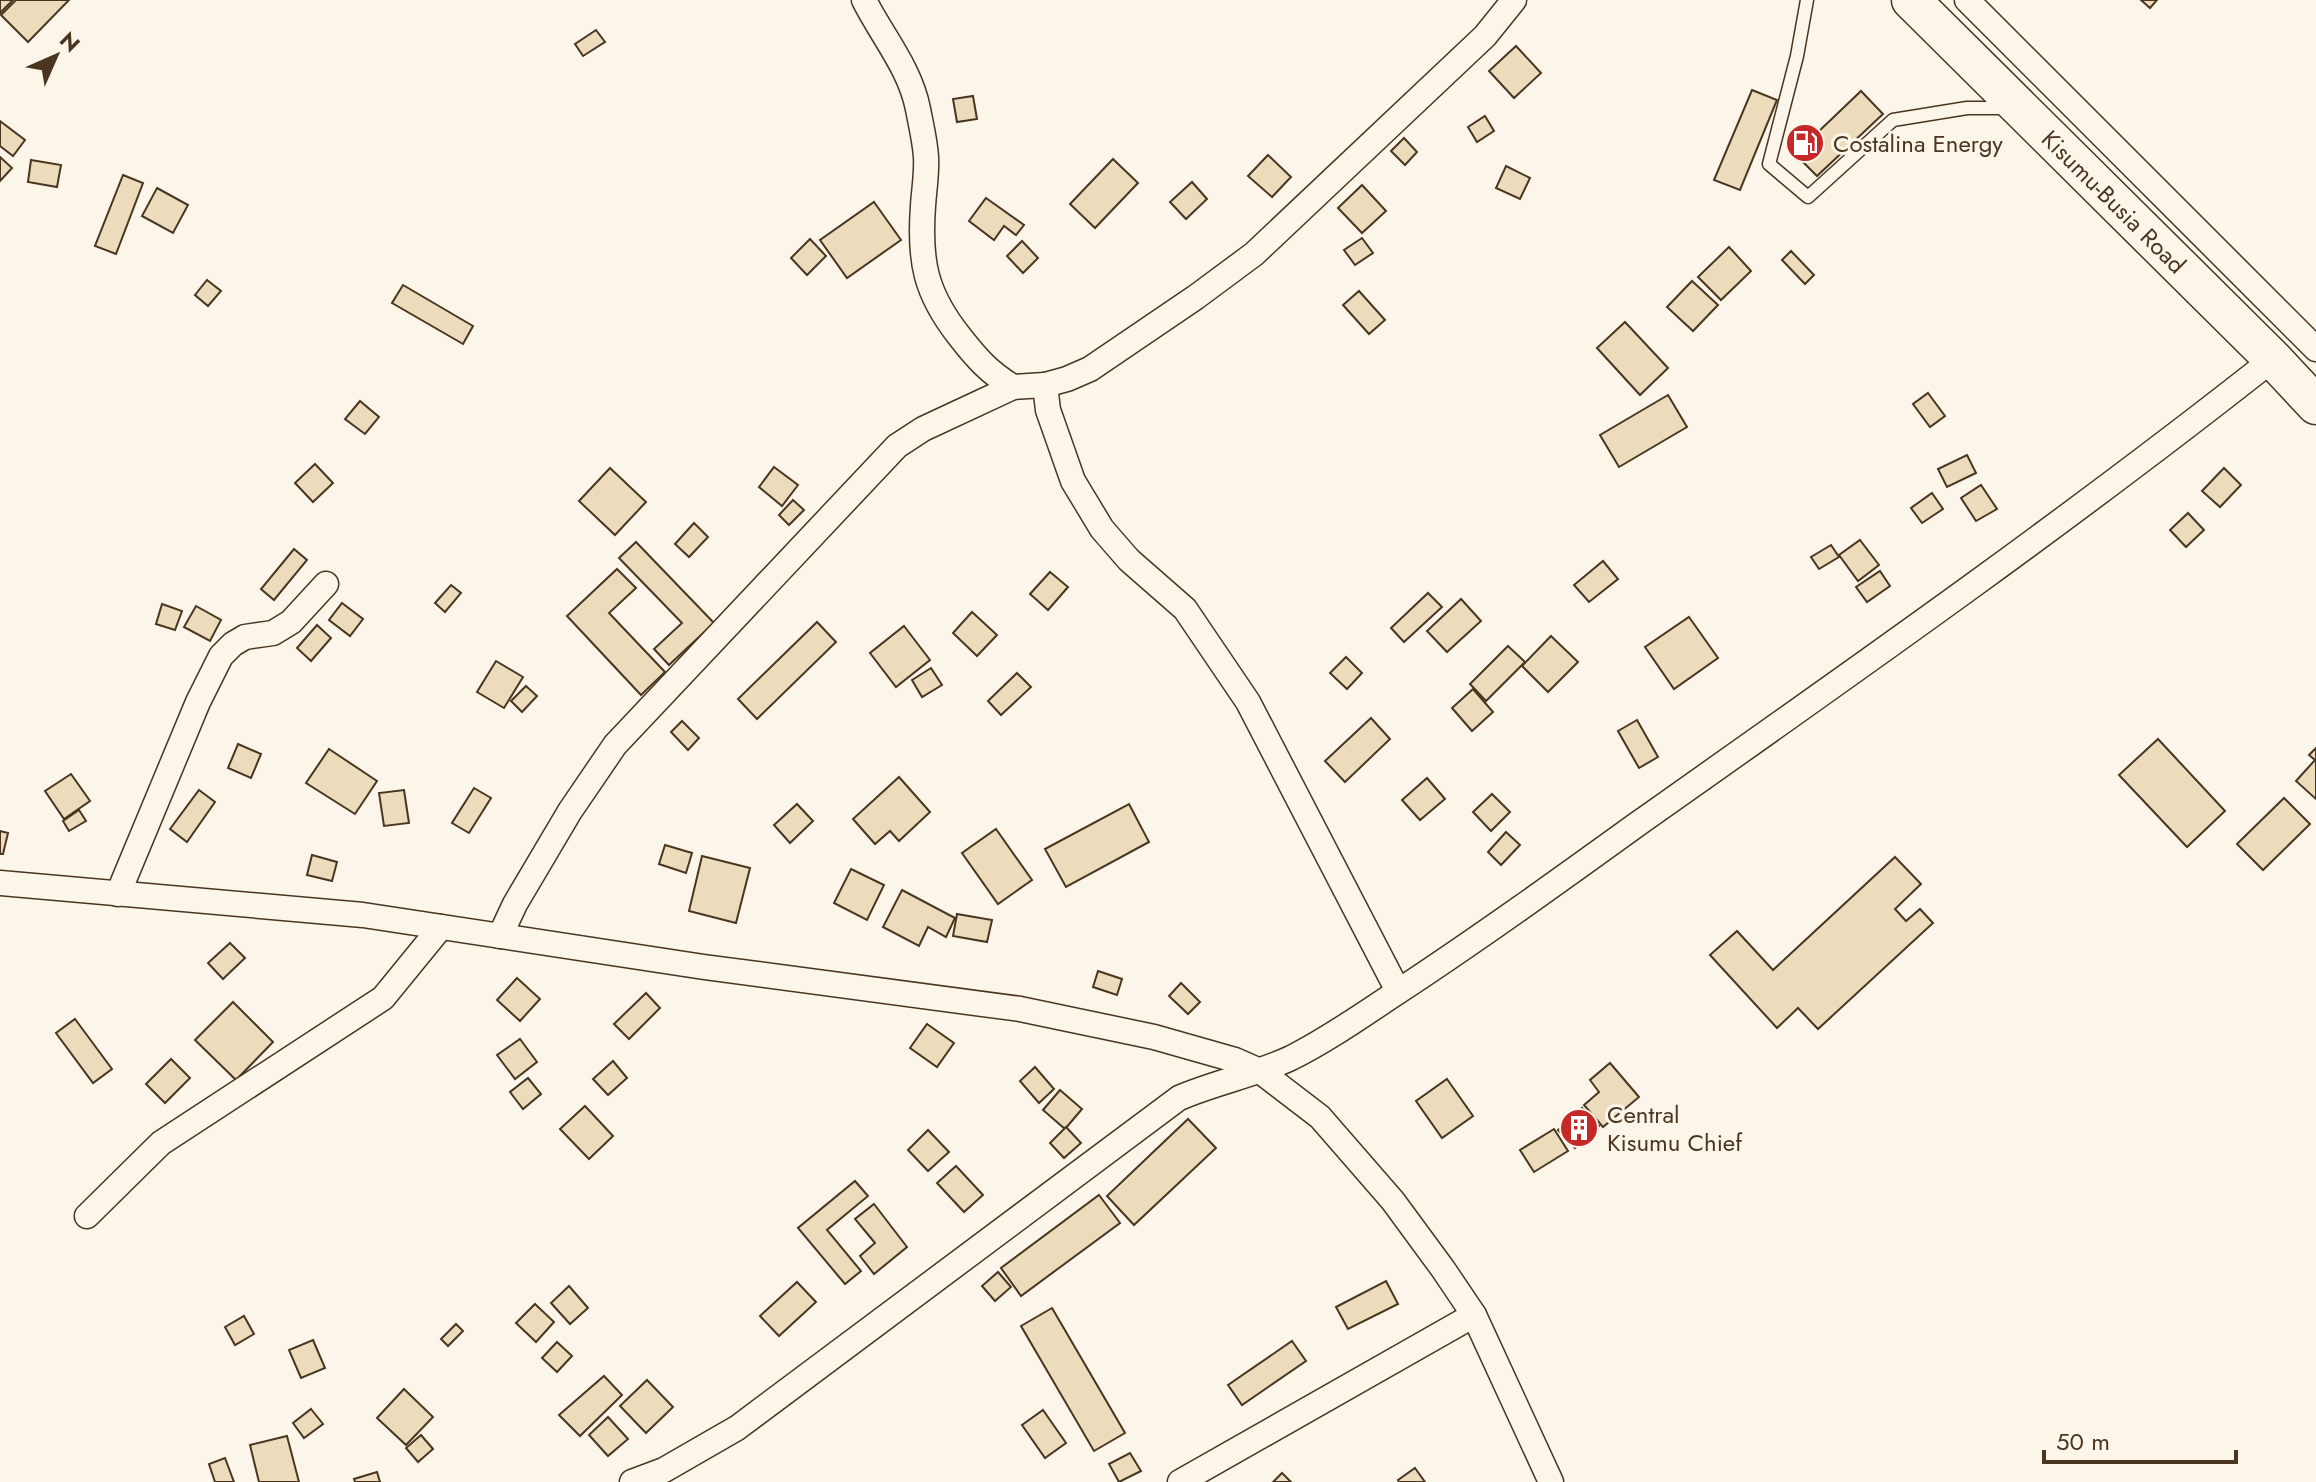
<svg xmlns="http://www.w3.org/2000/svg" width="2316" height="1482" viewBox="0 0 2316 1482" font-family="Jost,sans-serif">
	<rect width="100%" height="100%" fill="#fbf6e9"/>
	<g fill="#ecdcbc" stroke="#4a3520" stroke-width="2">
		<polygon points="0,0 13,0 0,13"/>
		<polygon points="16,0 69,0 28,42 1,15"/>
		<polygon points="2141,0 2157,0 2150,8"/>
		<polygon points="596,30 605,42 583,56 575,44"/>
		<polygon points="1516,46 1541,73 1514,98 1489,71"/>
		<polygon points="1752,90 1777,100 1740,190 1714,180"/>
		<polygon points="1861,91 1883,114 1817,176 1795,154"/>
		<polygon points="973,96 977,119 957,122 953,99"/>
		<polygon points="1485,116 1494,131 1477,142 1468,127"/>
		<polygon points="0,121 25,140 13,156 0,146"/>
		<polygon points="1404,138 1417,152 1405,165 1391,151"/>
		<polygon points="1268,155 1291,177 1272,197 1248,176"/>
		<polygon points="0,157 12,168 0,181"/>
		<polygon points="1113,159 1138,183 1095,228 1070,204"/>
		<polygon points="31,160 61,165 57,187 28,182"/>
		<polygon points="1506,166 1530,178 1520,199 1496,188"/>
		<polygon points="123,175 143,183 116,254 95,246"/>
		<polygon points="1192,182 1207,199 1186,219 1170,202"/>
		<polygon points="1362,185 1386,211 1362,233 1338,208"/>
		<polygon points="157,188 188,205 173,233 142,216"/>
		<polygon points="986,198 1024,225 1016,235 1004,226 994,240 969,221"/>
		<polygon points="874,202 901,240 847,278 820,240"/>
		<polygon points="1362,238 1373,253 1355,265 1344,250"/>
		<polygon points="810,239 826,256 807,275 791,258"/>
		<polygon points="1022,241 1038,258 1023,273 1007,256"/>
		<polygon points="1729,247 1751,271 1721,300 1698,277"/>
		<polygon points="1791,251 1814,275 1805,284 1782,260"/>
		<polygon points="207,280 221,291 208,306 195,295"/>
		<polygon points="1692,281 1718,305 1693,331 1667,307"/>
		<polygon points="403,285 473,326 463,344 392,303"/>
		<polygon points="1359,291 1385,320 1369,334 1343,305"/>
		<polygon points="1625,322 1668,368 1640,395 1597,348"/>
		<polygon points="1928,393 1945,416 1930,427 1913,404"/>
		<polygon points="1668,395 1687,427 1619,467 1600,435"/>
		<polygon points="360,401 379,417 365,434 345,419"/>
		<polygon points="1967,455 1976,473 1947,487 1938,469"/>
		<polygon points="315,464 333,483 313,502 295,483"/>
		<polygon points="774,467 798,485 782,506 759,487"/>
		<polygon points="610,468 646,502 615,535 579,501"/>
		<polygon points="2224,468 2241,485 2220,507 2202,491"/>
		<polygon points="1981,485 1997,509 1976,521 1961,498"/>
		<polygon points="1932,493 1943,509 1922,523 1911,508"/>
		<polygon points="793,500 804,510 789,525 779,515"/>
		<polygon points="2188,513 2204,530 2186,547 2170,530"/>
		<polygon points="694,523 708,537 689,557 675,544"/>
		<polygon points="1860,540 1879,565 1858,581 1839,555"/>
		<polygon points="636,542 714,623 669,665 654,649 682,623 619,558"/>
		<polygon points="1831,545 1839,557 1819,569 1811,557"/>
		<polygon points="294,549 307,560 274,600 261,589"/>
		<polygon points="1603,561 1618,579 1589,602 1574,585"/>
		<polygon points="617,569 636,588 609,613 665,672 641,695 567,616"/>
		<polygon points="1880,571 1890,586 1867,602 1856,587"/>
		<polygon points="1050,572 1068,587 1048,610 1030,594"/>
		<polygon points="451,585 461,593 445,612 435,603"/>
		<polygon points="1428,593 1442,607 1404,642 1391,628"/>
		<polygon points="1461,599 1481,621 1447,652 1427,631"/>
		<polygon points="342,603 363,619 350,636 329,620"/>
		<polygon points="162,604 182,611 175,630 156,624"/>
		<polygon points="196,606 221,620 210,641 184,627"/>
		<polygon points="972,612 997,635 977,656 953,633"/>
		<polygon points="1689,617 1718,658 1674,689 1645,647"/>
		<polygon points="817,622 836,642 757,719 738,699"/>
		<polygon points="317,625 331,638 311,661 297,648"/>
		<polygon points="904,626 930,660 896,687 870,653"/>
		<polygon points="1551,636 1578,662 1548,692 1522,666"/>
		<polygon points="1508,646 1525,662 1486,701 1470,684"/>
		<polygon points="1346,657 1362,673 1347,689 1330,673"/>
		<polygon points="496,661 523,677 504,708 477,692"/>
		<polygon points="931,668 942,685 922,697 912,680"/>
		<polygon points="1017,673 1031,687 1001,715 988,701"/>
		<polygon points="526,686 537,696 522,712 511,701"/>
		<polygon points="1473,689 1493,712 1472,731 1452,708"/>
		<polygon points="1371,718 1390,739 1345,782 1325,761"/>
		<polygon points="1637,720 1658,757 1639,768 1618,731"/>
		<polygon points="682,721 699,738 688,750 671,732"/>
		<polygon points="2158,739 2225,811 2187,847 2119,775"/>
		<polygon points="238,744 261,754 251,778 228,768"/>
		<polygon points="2316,748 2316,799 2296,781 2315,760 2309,755"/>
		<polygon points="329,749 377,781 355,814 306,783"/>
		<polygon points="71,774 90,801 64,819 45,791"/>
		<polygon points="899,777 930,812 899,841 890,831 875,844 853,819"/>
		<polygon points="1427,778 1445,799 1420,820 1402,800"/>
		<polygon points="474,788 491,798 469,833 452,823"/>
		<polygon points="199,790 215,802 187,842 170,829"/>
		<polygon points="404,790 409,823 384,826 379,793"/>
		<polygon points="1492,794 1510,812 1491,831 1473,812"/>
		<polygon points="2284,798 2310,824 2263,870 2237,844"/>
		<polygon points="797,804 813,821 790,843 774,825"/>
		<polygon points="1129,804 1149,842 1066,887 1045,849"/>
		<polygon points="79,810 86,821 69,831 63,821"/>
		<polygon points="996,829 1032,880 998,904 962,853"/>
		<polygon points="0,831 8,833 3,854 0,854"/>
		<polygon points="1506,832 1520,845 1501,865 1488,852"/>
		<polygon points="665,845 692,853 686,873 659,864"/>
		<polygon points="312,855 337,862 332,881 307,875"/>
		<polygon points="702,856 750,868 736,923 689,911"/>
		<polygon points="1895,857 1921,884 1895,909 1906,921 1920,909 1933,923 1818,1029 1798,1008 1777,1028 1710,955 1737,931 1773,970"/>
		<polygon points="851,869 884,885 867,920 834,903"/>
		<polygon points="902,890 955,918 946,937 928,927 919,946 883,927"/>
		<polygon points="957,914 992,920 987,942 953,936"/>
		<polygon points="230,943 245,958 223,979 208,963"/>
		<polygon points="1098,971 1122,979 1117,995 1093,987"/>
		<polygon points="517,978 540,999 520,1021 497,1000"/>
		<polygon points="1181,983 1200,1002 1188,1014 1169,996"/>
		<polygon points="646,993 660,1008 629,1039 614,1024"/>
		<polygon points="233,1002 273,1042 236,1080 195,1040"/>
		<polygon points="75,1019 112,1069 93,1083 56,1033"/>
		<polygon points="927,1024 954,1043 937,1067 910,1048"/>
		<polygon points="520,1039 537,1062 515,1079 497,1055"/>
		<polygon points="171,1059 190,1078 165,1103 146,1084"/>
		<polygon points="613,1061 627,1078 608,1095 593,1079"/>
		<polygon points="1610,1063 1639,1097 1603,1127 1584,1105 1599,1092 1590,1080"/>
		<polygon points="1035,1067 1054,1089 1039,1103 1020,1081"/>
		<polygon points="528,1078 541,1094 523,1109 510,1092"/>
		<polygon points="1447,1079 1473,1116 1442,1138 1416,1101"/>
		<polygon points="1060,1090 1082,1109 1065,1129 1043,1110"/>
		<polygon points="585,1106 613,1136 589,1159 560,1129"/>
		<polygon points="1582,1108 1599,1126 1575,1148 1558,1130"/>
		<polygon points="1188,1119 1216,1148 1134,1225 1107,1196"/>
		<polygon points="1066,1127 1081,1143 1064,1158 1050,1143"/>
		<polygon points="1554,1129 1568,1151 1534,1172 1520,1150"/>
		<polygon points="928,1130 949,1152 928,1171 908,1150"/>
		<polygon points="956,1166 983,1195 964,1212 937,1183"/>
		<polygon points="855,1181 868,1196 827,1230 861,1271 845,1284 798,1228"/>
		<polygon points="1099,1195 1120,1223 1021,1296 1001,1268"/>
		<polygon points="874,1204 907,1247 874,1274 860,1256 875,1243 855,1219"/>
		<polygon points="998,1272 1011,1287 995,1301 982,1286"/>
		<polygon points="1386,1281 1398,1304 1348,1329 1336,1307"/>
		<polygon points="797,1282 816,1302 779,1336 760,1316"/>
		<polygon points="569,1286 588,1308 570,1324 551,1303"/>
		<polygon points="535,1304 554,1322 536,1342 516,1323"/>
		<polygon points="1052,1308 1125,1433 1094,1451 1021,1326"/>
		<polygon points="244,1316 254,1334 235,1345 225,1327"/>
		<polygon points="456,1324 463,1331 448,1346 441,1339"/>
		<polygon points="313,1340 325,1368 301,1378 289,1350"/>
		<polygon points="1292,1341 1306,1361 1242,1405 1228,1385"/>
		<polygon points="557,1342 572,1356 557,1372 542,1358"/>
		<polygon points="604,1376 622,1395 580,1436 559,1415"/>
		<polygon points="647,1380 673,1407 646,1433 620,1406"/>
		<polygon points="404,1389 433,1417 406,1445 377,1418"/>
		<polygon points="311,1409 323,1424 304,1438 293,1423"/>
		<polygon points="1043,1410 1066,1443 1045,1458 1022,1425"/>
		<polygon points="608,1417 628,1439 608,1456 589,1435"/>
		<polygon points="421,1435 433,1449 418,1462 406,1448"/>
		<polygon points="287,1436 299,1482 259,1482 250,1445"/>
		<polygon points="1130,1453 1141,1471 1119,1482 1109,1464"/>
		<polygon points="225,1458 234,1482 215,1482 209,1464"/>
		<polygon points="1415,1468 1425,1482 1399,1482 1398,1480"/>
		<polygon points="377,1472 380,1482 355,1482 354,1479"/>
		<polygon points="1282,1473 1291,1482 1273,1482"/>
	</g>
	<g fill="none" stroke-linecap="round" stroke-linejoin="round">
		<defs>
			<polyline id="service" points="1807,0 1797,56 1769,164 1808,197 1893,120 1967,108 2006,108"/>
			<g id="minor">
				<path d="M864 0C882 36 910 68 918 109 921 125 925 141 926 157 927 173 924 190 923 206 919 261 925 293 960 337 978 360 989 372 1013 387"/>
				<polyline points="1967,0 2316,349"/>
				<polyline points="1045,385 1048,410 1073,481 1102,529 1129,560 1185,609 1248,702 1398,991"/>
				<polyline points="0,883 363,915 704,967 1020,1009 1154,1037 1235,1060 1260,1071 1320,1117 1393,1201 1443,1269 1474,1315 1551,1482"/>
				<polyline points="118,894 198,702 221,656 233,644 245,637 273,633 291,622 326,584"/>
				<polyline points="500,936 515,904 570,811 615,745 897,446 923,429 1013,387 1045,385 1067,379 1090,369 1196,297 1254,254 1485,36 1514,0"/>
				<polyline points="87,1216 161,1143 383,998 441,927"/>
				<path d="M632 1482 664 1470 737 1428 1179 1098C1216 1082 1255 1075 1291 1058 1329 1039 1364 1014 1399 991 1481 937 1560 880 1639 823 1853 672 2068 521 2273 359"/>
				<polyline points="1180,1482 1474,1315"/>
			</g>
			<g id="trunk">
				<path id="s1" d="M1911 0 2273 359 2316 405"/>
			</g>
		</defs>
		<use href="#service" stroke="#4a3520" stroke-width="15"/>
		<use href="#minor" stroke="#4a3520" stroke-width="27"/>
		<use href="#trunk" stroke="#4a3520" stroke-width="41"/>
		<use href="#service" stroke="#fbf6e9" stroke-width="12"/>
		<use href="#minor" stroke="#fbf6e9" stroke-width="24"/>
		<use href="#trunk" stroke="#fbf6e9" stroke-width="38"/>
	</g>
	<defs>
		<symbol id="fuel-disc" viewBox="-11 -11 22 22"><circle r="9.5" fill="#c62828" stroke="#fbf6e9"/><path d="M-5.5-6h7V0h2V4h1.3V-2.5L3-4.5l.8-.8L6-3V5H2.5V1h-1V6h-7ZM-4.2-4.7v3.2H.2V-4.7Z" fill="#fff"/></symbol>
		<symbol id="building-disc" viewBox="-11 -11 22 22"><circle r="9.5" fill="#c62828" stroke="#fbf6e9"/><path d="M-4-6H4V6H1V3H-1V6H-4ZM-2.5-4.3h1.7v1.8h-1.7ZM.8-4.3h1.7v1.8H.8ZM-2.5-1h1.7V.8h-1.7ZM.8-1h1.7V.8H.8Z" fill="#fff"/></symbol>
	</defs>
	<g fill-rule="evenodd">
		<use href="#fuel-disc" x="1783" y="121" width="44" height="44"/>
		<use href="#building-disc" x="1557" y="1106" width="44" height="44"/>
	</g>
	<g text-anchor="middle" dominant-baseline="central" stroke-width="6" stroke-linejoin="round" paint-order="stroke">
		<g font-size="24" fill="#4a3520" stroke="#fbf6e9" text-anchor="start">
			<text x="1833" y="143">Costalina Energy</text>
			<text x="1607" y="1114">Central<tspan x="1607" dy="28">Kisumu Chief</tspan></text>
		</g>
		<g font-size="24" fill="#4a3520" stroke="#fbf6e9">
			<text stroke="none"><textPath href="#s1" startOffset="286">Kisumu-Busia Road</textPath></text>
		</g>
	</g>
	<g transform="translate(56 56) rotate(45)" stroke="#fbf6e9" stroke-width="6" paint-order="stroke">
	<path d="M0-6L14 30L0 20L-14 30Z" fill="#4a3520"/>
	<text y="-12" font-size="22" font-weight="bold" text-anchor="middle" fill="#4a3520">N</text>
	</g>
	<path d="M2044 1450v12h192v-12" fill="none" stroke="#4a3520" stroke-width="4"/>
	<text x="2056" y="1450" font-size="24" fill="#4a3520" stroke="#fbf6e9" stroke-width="6" paint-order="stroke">50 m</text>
</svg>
